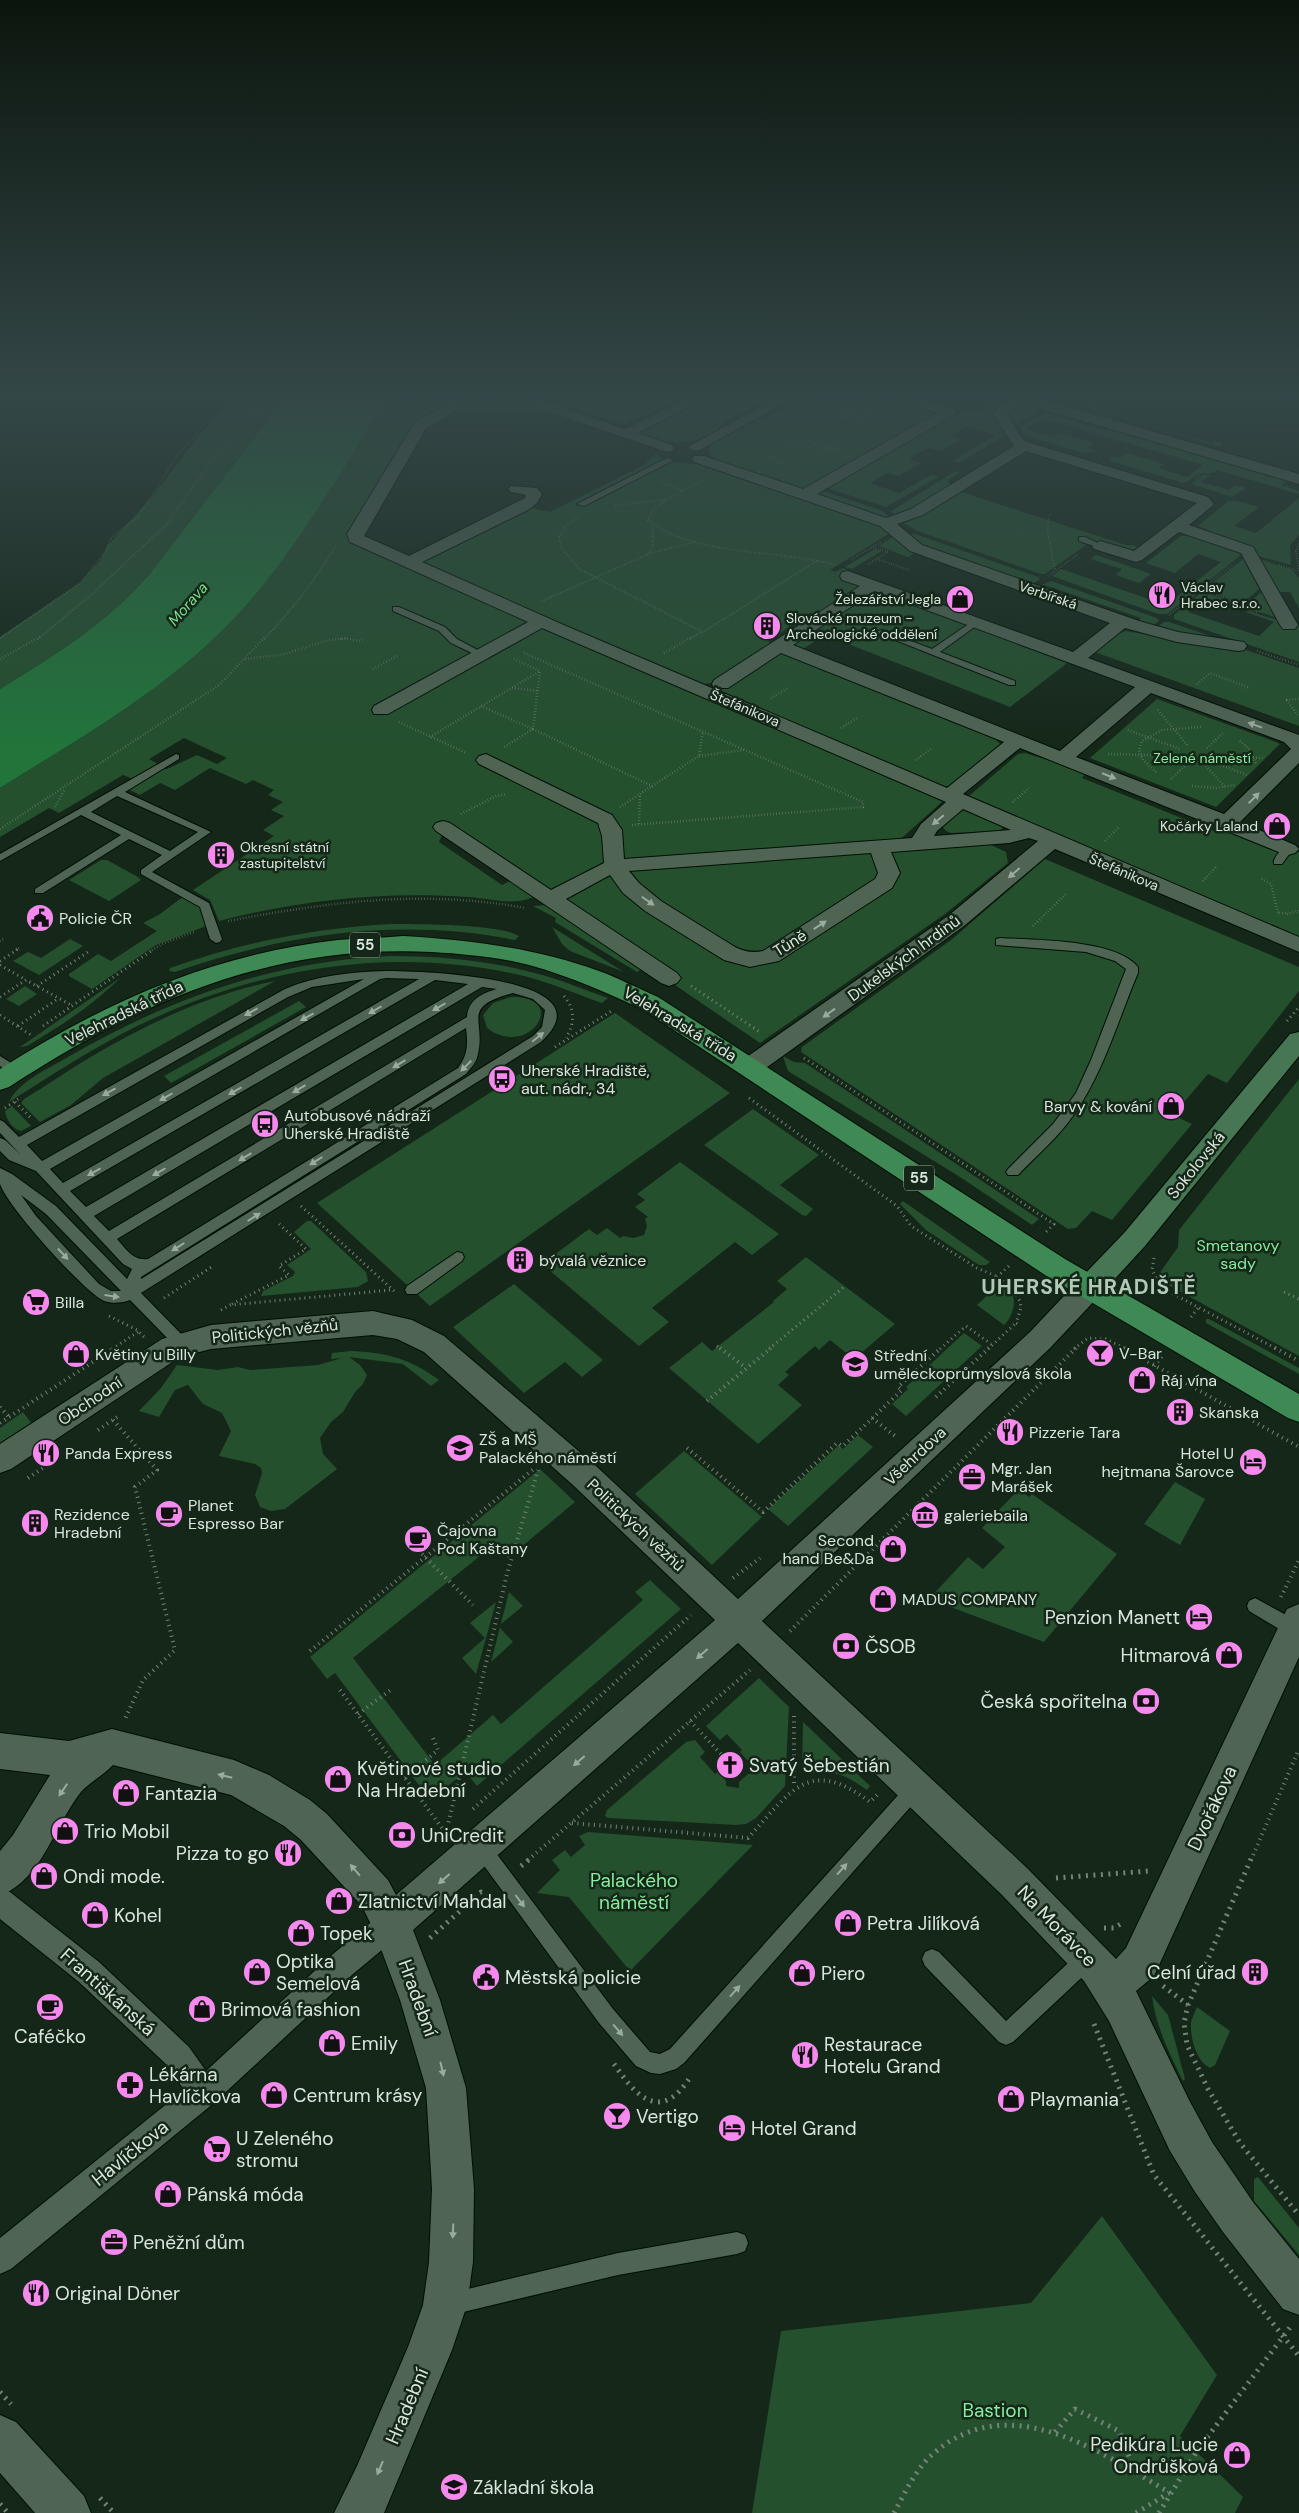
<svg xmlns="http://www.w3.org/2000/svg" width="1299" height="2513" viewBox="0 0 1299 2513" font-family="'DM Sans',sans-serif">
	<rect width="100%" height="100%" fill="#142718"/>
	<g fill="#24502e">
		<path d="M236 395H287L149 575C107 623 54 656 0 689V637L80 583 100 561 108 545 152 497 201 433Z"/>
		<path d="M390 395H456L446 407 421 420 349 539 944 800 894 845 987 843 1006 852 1008 863 945 914 760 1043 647 966 637 972 555 922 556 918 533 906 550 905 442 835 439 842 502 885 512 880 535 896C516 907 488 898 468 897 383 891 301 900 219 921L210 900 193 890 274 836 263 830 284 816 271 810 283 802 268 795 274 790 253 780 246 784 210 768 175 790 160 783 140 795 128 789 163 768 167 769 197 755 217 764 227 758 184 738 149 759 158 764 133 779 123 775 59 813 49 808 0 837V788C93 730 190 676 260 589 289 554 315 513 340 475 357 448 371 420 390 395Z"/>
		<polygon points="465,395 504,395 546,410 456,410"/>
		<polygon points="584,395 687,395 627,423 634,426 632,427 557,403 562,401 567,402"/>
		<path d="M718 395H778L723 422 725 424 719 427 721 429C693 446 666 445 637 433Z"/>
		<path d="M811 395H872L883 398 889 395 957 415C968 409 978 414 991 407L986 405 996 400 1007 403 994 411 1006 435 959 463 953 461 996 435 967 426 951 435 962 439 941 451 928 448 909 459 921 463 899 476 887 473 870 483 899 493 931 475 938 477 886 507 814 484 800 489 719 462 710 455 709 449 711 445 752 422 750 420 753 418 761 420Z"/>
		<polygon points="1028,403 1045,407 1013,426 1006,412 1020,404"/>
		<polygon points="1091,403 1098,405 1094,409 1212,443 1216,440 1223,444 1220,447 1086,407"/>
		<path d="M1045 413 1100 429 1128 432 1290 479 1281 485 1299 491V494L1217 470C1206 477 1206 471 1197 475 1192 478 1189 482 1183 483L1111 461 1110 458 1113 456 1120 458 1127 453 1164 464 1158 468 1187 477 1203 465 1044 419 1027 429 1053 437 1060 433 1095 443 1088 448 1097 451 1084 453 1024 435 1020 427Z"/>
		<polygon points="656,453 665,461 705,465 876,524 890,533 830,570 836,572 842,568 855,573 847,577 862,586 818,615 810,613 768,641 771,645 769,648 712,683 703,684 665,669 419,563 532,508 550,512 644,465"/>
		<polygon points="956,471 960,472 948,480 950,486 914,509 896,516 891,511"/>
		<polygon points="1202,476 1208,476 1201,482 1229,490 1235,485 1246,488 1232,497 1192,484"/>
		<polygon points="820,490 883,511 889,517 880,517 818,495"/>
		<polygon points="958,491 1126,545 1133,545 1138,548 1125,551 1093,540 1045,574 1041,574 918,531 903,523 918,517"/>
		<polygon points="1299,498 1299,535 1290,545 1291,565 1258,556 1256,553 1207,534 1210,531 1198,526 1228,501 1237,501 1259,507 1234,526 1256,533"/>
		<polygon points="915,534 1038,577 1040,579 1032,585 924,547 906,535"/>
		<polygon points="894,536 916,552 908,557 879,546"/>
		<path d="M1181 536C1192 535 1234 546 1241 555L1167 614H1158L1052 576 1061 569 1166 605 1221 562 1198 554 1175 573 1146 563Z"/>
		<polygon points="875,549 882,551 852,569 845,567"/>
		<polygon points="1096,555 1151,574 1139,583 1116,575 1122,569 1091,559"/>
		<polygon points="1243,559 1259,589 1243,603 1204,590"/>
		<polygon points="1260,559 1292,570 1299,578 1299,608 1290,592 1277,592"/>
		<polygon points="1051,581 1157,618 1159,621 1151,627 1138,621 1141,618 1045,585 1037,587"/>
		<polygon points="1264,590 1278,615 1275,617 1249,609 1252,606 1248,604"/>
		<polygon points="879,591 1071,660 1010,707 825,635 801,650 792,646 793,643 867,595"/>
		<polygon points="1202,592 1237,603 1232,608 1204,598 1188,612 1259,636 1274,622 1246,612 1248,611 1277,620 1280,618 1299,624 1299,662 1174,619 1174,615"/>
		<polygon points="1164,622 1169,622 1225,641 1156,628"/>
		<polygon points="1126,631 1218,647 1246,650 1299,668 1299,726 1095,652 1115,635"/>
		<polygon points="778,653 785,653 990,734 1000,744 1000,748 951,786 940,786 723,694 721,689"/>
		<polygon points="1157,699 1276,742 1280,744 1216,807 1090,758"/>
		<polygon points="1025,753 1087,772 1082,778 1214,831 1219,826 1299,852 1299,938 973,800 969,796 1018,754"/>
		<polygon points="961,809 1001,825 1003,828 999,831 951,833 946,831 942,826"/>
		<polygon points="1045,859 1299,967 1299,991 1227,1083 1208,1074 1173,1115 1192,1124 1112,1220 1092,1211 1076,1228 1068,1229 801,1052 802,1047 951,940"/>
		<polygon points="101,860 107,860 138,877 141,880 109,901 69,880"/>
		<polygon points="184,896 202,908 206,926 156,945 92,989 69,976 69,974 98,954 111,961 157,931 143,923 160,914"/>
		<path d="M392 924C417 924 501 924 519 936L515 940C400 917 284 934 175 972L169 971 170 968C243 942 315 928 392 924Z"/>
		<polygon points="552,927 624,972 570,951 562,944"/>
		<polygon points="70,939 83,946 39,975 13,961 28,952 41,958"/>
		<path d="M390 956C443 956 495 961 546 976 567 982 587 991 608 998L602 1003C573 993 545 980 515 974 378 944 238 972 116 1037 79 1057 44 1080 9 1102 19 1081 48 1069 68 1057 168 999 273 961 390 956Z"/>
		<path d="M120 978C92 1006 62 1025 27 1046L20 1047Z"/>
		<path d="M275 981 103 1078 71 1105 40 1122 21 1103 24 1099C46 1086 67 1071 89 1058 146 1024 209 994 275 981Z"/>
		<polygon points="25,986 37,994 19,1006 6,999"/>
		<path d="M511 997C571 996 529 1060 487 1028L483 1015 493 1003Z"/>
		<polygon points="299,1001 306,1007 171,1083 164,1076"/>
		<polygon points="615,1013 730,1093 430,1306 317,1203"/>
		<polygon points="783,1056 794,1062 805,1063 1039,1219 1032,1225 960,1177 788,1071"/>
		<polygon points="1299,1079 1299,1356 1166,1284 1159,1274 1178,1247 1179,1230"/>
		<path d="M12 1106 31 1126 21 1131C11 1128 7 1120 5 1111Z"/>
		<polygon points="753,1109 819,1155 780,1185 813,1209 806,1216 802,1215 704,1145"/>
		<polygon points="680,1162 779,1234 752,1255 735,1242 652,1308 669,1322 639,1346 542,1264 589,1229 597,1235 607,1228 620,1238 623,1236 633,1238 644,1235 647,1226 645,1219 648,1217 635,1207 645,1200 637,1194"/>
		<polygon points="903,1201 990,1262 986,1265 979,1265 926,1230 900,1204"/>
		<polygon points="307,1221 311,1221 366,1272 368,1281 358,1287 261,1296 263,1291 293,1276 295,1272 287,1265 311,1249 294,1232"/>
		<polygon points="806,1257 895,1324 854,1359 830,1340 819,1350 815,1346 785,1372 789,1375 778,1385 802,1405 758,1444 669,1368 702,1342 712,1351 774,1302 773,1301 787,1289 777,1281"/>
		<polygon points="514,1284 603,1360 582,1377 565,1362 524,1393 453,1327"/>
		<path d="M1002 1284C1020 1292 1015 1314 1004 1325L977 1305 996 1287Z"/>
		<polygon points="1206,1319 1209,1319 1299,1368 1299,1374 1206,1323"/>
		<polygon points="964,1333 982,1346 906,1416 892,1404 908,1389 906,1387"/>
		<path d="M351 1351C385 1352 411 1359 439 1380L431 1386 403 1364 349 1357 360 1365 367 1375 363 1384 355 1392 343 1412 331 1422 320 1438 323 1454 337 1469 285 1509 271 1511 260 1507 255 1495 262 1473 261 1468 255 1464 219 1456 231 1431 222 1413 203 1404 188 1385 175 1390 159 1417 139 1411 161 1388 177 1365 218 1370 238 1367 250 1370 318 1365 342 1358 331 1359 332 1353Z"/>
		<polygon points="23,1412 32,1424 0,1446 0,1428"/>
		<polygon points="858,1435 873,1447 788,1526 768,1509 839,1445 843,1449"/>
		<polygon points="684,1451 762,1517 712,1565 635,1494"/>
		<polygon points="540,1469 575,1502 508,1558 495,1544 353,1658 435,1765 493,1715 501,1724 643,1600 635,1592 650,1580 681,1609 477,1786 463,1769 460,1776 430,1800 335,1673 327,1679 310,1657"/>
		<polygon points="1175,1482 1205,1499 1180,1545 1144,1524"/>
		<polygon points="1019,1489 1029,1497 1032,1494 1117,1554 1044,1642 929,1599 968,1557 983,1569 1005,1547 982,1528"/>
		<polygon points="509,1592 523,1606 501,1624 500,1628 513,1642 491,1662"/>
		<polygon points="496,1602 476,1674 462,1658 485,1638 470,1623"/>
		<polygon points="759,1678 789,1707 785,1786 756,1818 746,1824 736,1825 608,1818 605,1816 607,1810 686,1742 695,1740 705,1752 700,1757 715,1774 718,1772 726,1781 726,1786 739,1788 739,1782 748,1774 754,1774 753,1761 748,1761 740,1752 742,1750 727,1734 720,1740 706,1726"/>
		<path d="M803 1722 870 1786 867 1790C854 1781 842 1773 826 1772 818 1772 810 1775 802 1771Z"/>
		<polygon points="588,1832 753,1845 630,1971 569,1897 537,1893 560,1870 552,1860 565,1850 571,1857 585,1845 579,1836"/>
		<path d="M1152 1996 1168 2015 1185 2079 1183 2081C1169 2053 1156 2027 1152 1996Z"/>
		<path d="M1197 2007 1230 2031 1215 2065 1210 2068C1196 2061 1190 2038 1191 2022 1192 2018 1195 2012 1197 2007Z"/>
		<polygon points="1258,2177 1299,2228 1299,2255 1254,2201 1254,2179"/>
		<polygon points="1102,2216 1217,2375 1180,2436 1243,2497 1235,2513 752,2513 781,2331 1031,2303"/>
	</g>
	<path fill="#22743b" d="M287 395H390C371 420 357 448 340 475 315 513 289 554 260 589 190 676 93 730 0 788V689C54 656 107 623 149 575Z"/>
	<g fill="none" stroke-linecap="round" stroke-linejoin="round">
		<defs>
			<g id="service">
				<polygon points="667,458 674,460 584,506 577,504"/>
				<polygon points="1079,537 1085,537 1104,546 1100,548 1079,541"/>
				<polygon points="393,607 399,607 445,627 457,639 485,654 478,656 451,643 439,631 393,611"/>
				<polygon points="973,621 980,623 940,652 1015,681 1015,685 1009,685 875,632 882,630 932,649"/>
				<path d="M176 754 179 755V759L125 792 211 832 152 872 209 903 222 939 220 942 216 943 210 939 200 907 141 874V870L162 855 129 839 43 893H35V889L121 835 81 815 0 861V854ZM117 796 198 832 170 851 91 812Z"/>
				<path d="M1288 846 1292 847 1293 849 1282 864H1274C1272 859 1282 847 1288 846Z"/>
				<path d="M1000 938C1033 940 1116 939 1138 967V973C1118 1020 1104 1071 1075 1113 1059 1137 1037 1155 1018 1175H1008L1006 1172 1008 1169 1053 1124 1076 1093 1091 1060 1126 969 1115 961 1086 952 996 945V939Z"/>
				<path d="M386 971C417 971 613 976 541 1042L141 1293 186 1339 188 1343 186 1347 181 1349 176 1347 130 1300C123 1303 112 1304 104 1301 83 1291 7 1206 0 1184 0 1179 0 1173 0 1168L12 1174 56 1206 127 1279 132 1269 123 1264 36 1171 9 1160 0 1151V1138L5 1140 20 1154 0 1133V1120L4 1122 19 1137 285 989C317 975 352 972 386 971ZM386 978 419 979 63 1183 50 1169 380 979ZM364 979 42 1161 27 1145 288 997 312 987ZM435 980 468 984 86 1207 70 1191ZM482 987 497 989C482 993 468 1000 467 1017L109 1231 94 1216ZM513 993 533 999 545 1010 542 1027 533 1036 141 1279V1277L466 1074C470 1069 475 1064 477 1058 488 1020 458 1008 513 993ZM466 1028C468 1044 468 1055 458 1068L148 1259C133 1261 126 1249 117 1239ZM21 1195 46 1214 121 1291H111L99 1284 36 1216Z"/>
				<polygon points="0,1056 19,1068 21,1071 19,1074 11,1074 0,1066"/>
				<polygon points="457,1252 462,1253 464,1257 462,1261 417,1294 407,1294 405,1290 407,1286"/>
				<polygon points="1255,1598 1299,1622 1299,1635 1295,1637 1289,1635 1249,1611 1247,1606 1249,1601"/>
				<polygon points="915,1780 921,1783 924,1789 921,1795 684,2063 676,2069 660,2074 651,2073 636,2066 599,2023 471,1848 473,1841 480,1839 487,1841 613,2009 650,2052 660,2054 670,2049 909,1783"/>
				<polygon points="1088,1948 1095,1951 1098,1958 1095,1965 1013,2042 1006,2045 999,2042 925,1966 922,1959 925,1952 932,1949 939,1952 1006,2021 1081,1951"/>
				<polygon points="737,2232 745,2235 748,2243 745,2251 737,2254 618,2275 451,2315 443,2312 440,2304 443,2296 451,2293 618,2253"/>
			</g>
			<polygon id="pedestrian" points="0,1888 10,1892 99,1962 189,2047 206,2071 333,1954 381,1914 391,1910 401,1914 405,1924 401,1934 353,1974 214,2103 11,2269 0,2274 0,2238 184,2090 169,2067 79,1982 0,1919"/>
			<g id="minor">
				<path d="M454 395H468L453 413 426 428 364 536 409 556 525 498 526 495 511 492 508 489 511 486 537 488 542 494 537 503 528 510 422 562 566 626 947 788 1004 742 781 653 728 688H714L712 684 714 680 860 586 842 580 840 576 842 572 848 571 1073 652 1110 623 910 551 880 526 694 462 692 459 694 456H704L803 489 937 413 918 406 916 403 918 400H928L954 409 956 412 954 415 817 494 886 518 911 509 1014 446 992 413 1011 400 1005 398 1003 395H1027L1299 474V484L1025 404 1007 414 1022 439 1027 442 1208 497 1214 504 1211 507 1189 525 1253 547 1298 625 1295 629H1283L1280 625 1241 553 1179 532 1142 560 1136 562 1094 549 1092 546 1100 541 1134 551 1197 503 1026 451 923 515 897 524 922 545 1139 621 1178 632 1244 642 1247 646 1244 650 1238 651 1177 642 1125 628 1088 658 1299 735V763L1240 822 1295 845 1299 849 1295 853 1288 855 1281 853 1222 829 1217 825 1202 821 1020 748 963 794 1299 937V952L1055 849 964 926 759 1073 750 1075 741 1073 738 1067 741 1061 948 916 1038 841 1029 838 1009 843 891 852 900 873 892 888 779 961 750 967 724 960 645 911 623 893 610 875 566 899 677 973 681 978 677 983 669 986 661 983 436 831 433 827 436 823 443 821 450 823 551 890 604 863 602 836 598 823 479 764 476 760 479 756 486 754 612 815 622 830 624 859 912 838 921 824 946 802 542 628 388 714H374L372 710 374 706 528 622 350 542 347 534 415 422 443 407ZM875 591 1135 687 1060 751 793 645ZM1151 693 1284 742 1291 749 1224 814 1076 757ZM963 809 1011 830 934 836 937 831ZM871 853 878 873 875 879 763 951C753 953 745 952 735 947L661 901 639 883 629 871Z"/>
				<polygon points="507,395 526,395 625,429 696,395 713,395 638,433 672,445 674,448 672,451 667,452 509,398"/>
				<polygon points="782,395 799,395 700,450 695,451 688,447"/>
				<path d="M1089 1277 1099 1280 1103 1288 1099 1296 1050 1348 762 1621 1027 1868 1116 1959 1126 1948 1287 1609 1299 1604V1657L1154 1976 1136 1991 1189 2100 1212 2142 1253 2202 1299 2259V2315L1283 2309 1223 2232 1195 2192 1170 2151 1109 2021 1084 1981 1001 1894 738 1643 413 1930 440 2000 466 2088 474 2189 473 2262 467 2305 452 2350 384 2513H334L357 2466 408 2347 423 2305 429 2262 432 2189 426 2088 400 2000 375 1933 362 1906 301 1840 284 1826 231 1795 113 1765C104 1775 91 1781 81 1792 54 1826 43 1878 0 1896V1851L13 1835 50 1775 0 1769V1733L69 1741 112 1729 234 1760 269 1775 310 1800 327 1814 388 1880 396 1895 715 1620 574 1486 424 1352 397 1339 373 1335 211 1349 180 1357 11 1469 0 1473V1444L162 1339 211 1325 373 1311 412 1320 444 1336 596 1466 738 1599 1030 1332 1079 1280Z"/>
				<polygon points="0,2415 16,2422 84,2496 91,2513 35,2513 0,2473"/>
			</g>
			<polygon id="secondary" points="1299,1032 1299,1056 1145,1246 1099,1296 1089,1299 1079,1296 1075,1288 1079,1280 1125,1232 1290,1034"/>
			<path id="primary" d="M403 936C470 940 535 948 599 971 619 978 639 989 658 997L1065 1259 1299 1394V1422L1288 1418 1045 1275 642 1009C605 992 569 976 529 965 498 957 464 954 432 952 271 944 141 1001 9 1087L0 1090V1069C105 1002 213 954 338 940 360 938 381 938 403 936Z"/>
		</defs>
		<use href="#service" stroke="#010f04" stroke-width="2"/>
		<use href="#pedestrian" stroke="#010f04" stroke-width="2"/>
		<use href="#minor" stroke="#010f04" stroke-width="2"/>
		<use href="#secondary" stroke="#010f04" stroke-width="2"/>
		<use href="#primary" stroke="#010f04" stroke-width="2"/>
		<g stroke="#748477" stroke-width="2" stroke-dasharray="0.5 2" stroke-linecap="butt">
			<polyline points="608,395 643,406"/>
			<polyline points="895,395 906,398"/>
			<polyline points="981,395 993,398"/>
			<polyline points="1285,395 1299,398"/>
			<polyline points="1091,400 1098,396 1107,398 1113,395"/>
			<polyline points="585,401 599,395"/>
			<polyline points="423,402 428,395"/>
			<polyline points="892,403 902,397"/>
			<polyline points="857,406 841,415 884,428"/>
			<polyline points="965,412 981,412"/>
			<polyline points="859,420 871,413"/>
			<polyline points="832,424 845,416"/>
			<polyline points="872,424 884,417"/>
			<polyline points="850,426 860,421"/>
			<polyline points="814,428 797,438 841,452"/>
			<polyline points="863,430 873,425"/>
			<polyline points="815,443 828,436"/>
			<polyline points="828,447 841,440"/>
			<polyline points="787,448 802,440"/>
			<polyline points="806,450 816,444"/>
			<polyline points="819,454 829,449"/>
			<polyline points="764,462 776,455"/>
			<polyline points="774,465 782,461"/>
			<polyline points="788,470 796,465"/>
			<polyline points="1195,479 1200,475 1209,476"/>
			<polyline points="661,482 683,491"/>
			<path d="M666 500 652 511 648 520C694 557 779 549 835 565"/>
			<polyline points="615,506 667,499 703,480"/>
			<polyline points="1050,514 1047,528 1055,570"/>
			<polyline points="578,517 564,528 559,537 561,547 579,569 703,632 818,560"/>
			<polyline points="1299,544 1296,551 1299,573"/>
			<polyline points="873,547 889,552"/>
			<polyline points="647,555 653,547 653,526"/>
			<polyline points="852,559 881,542"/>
			<polyline points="877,559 909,570"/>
			<polyline points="868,564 888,552"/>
			<polyline points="1279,565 1298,571"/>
			<polyline points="1048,576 1077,555"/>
			<polyline points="1202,590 1245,605 1251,599"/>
			<polyline points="542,601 651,553 695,542"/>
			<polyline points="1249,610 1258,613"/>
			<polyline points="1169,615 1232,565"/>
			<polyline points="0,638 80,583 105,553 111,538 138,517 177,456 206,423"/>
			<polyline points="38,639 92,594 167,524 220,449 259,409 269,395"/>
			<path d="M264 639C293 609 316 579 337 544"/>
			<polyline points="340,639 347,639"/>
			<polyline points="690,639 702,632"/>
		</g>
		<g stroke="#748477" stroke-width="2.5" stroke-dasharray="0.5 2.5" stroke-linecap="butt">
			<polyline points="1257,651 1299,665"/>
			<polyline points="524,653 863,802 863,807 632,825"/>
			<polyline points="664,653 692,637"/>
			<polyline points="0,659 40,637"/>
			<polyline points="245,659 285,654 325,641 344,638 359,641 364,639"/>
			<polyline points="514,659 540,671 533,729 652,786 699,756 703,731"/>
			<polyline points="373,669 399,655"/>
			<polyline points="1197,684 1210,673 1250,688"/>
			<polyline points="512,688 539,691"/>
			<polyline points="771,698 788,688"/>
			<polyline points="1299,699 1287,700 1299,717"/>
			<polyline points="481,706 533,729 503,748"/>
			<polyline points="1158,710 1188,746"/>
			<polyline points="399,722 466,753"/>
			<polyline points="841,728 857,718"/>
			<polyline points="1128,730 1180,749"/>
			<polyline points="430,737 540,671"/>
			<polyline points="1240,741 1250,750 1256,764"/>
			<polyline points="1207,748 1223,733"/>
			<polyline points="1108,754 1178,756"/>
			<polyline points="699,756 744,750"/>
			<polyline points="1217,757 1263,758"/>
			<polyline points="916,760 932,748"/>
			<polyline points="1215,763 1247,775"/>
			<polyline points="1206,766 1226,788"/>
			<polyline points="1156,772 1143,760 1139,750 1142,741 1162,730 1202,727"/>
			<polyline points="1171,779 1187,764"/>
			<polyline points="1192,786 1216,788 1235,785"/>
			<polyline points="1013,802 1029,788"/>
			<polyline points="55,807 65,789"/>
			<polyline points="620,807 652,786"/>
			<polyline points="461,814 496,796 507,794"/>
			<polyline points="639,824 640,794"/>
			<polyline points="0,829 219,685 265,637"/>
			<polyline points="1105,841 1119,827"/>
			<polyline points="1262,879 1271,884 1278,913"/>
			<polyline points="1203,881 1217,866"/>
			<polyline points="1279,913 1288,913"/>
			<polyline points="1287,914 1299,911"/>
			<path d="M228 921C330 902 422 889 525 908"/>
			<polyline points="1033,926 1066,894"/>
			<polyline points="0,941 5,938"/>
			<polyline points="16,950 21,947"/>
			<polyline points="152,950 164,943 194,932"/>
		</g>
		<g stroke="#748477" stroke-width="3" stroke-dasharray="1 4" stroke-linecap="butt">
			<polyline points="0,961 18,949"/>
			<polyline points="0,965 26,980"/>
			<polyline points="37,986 91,950"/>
			<polyline points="691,986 760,1032"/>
			<path d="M564 996C575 1009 575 1023 566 1038"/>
			<polyline points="0,997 26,980 71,1005"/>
			<polyline points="0,1015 31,1035"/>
			<polyline points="1287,1021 1299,1007"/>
			<polyline points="18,1026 59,998"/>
			<polyline points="43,1026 154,949"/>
			<polyline points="555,1047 613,1010"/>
			<polyline points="804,1058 1054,1224 1045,1233"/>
			<polyline points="749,1098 897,1206 911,1226 977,1268 998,1277 1012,1288 1020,1301 1021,1308 1016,1323 1020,1325"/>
			<polyline points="15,1102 30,1117"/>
			<polyline points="5,1108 18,1099"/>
			<polyline points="301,1206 394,1291"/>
			<polyline points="1154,1258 1152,1270 1162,1288 1277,1349"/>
			<polyline points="997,1277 1009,1266"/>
			<polyline points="1284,1292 1299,1299"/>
			<polyline points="164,1298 213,1266"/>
			<polyline points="232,1304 289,1275 279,1266 306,1249 278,1223"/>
			<polyline points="221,1310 230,1305 391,1290"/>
			<polyline points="109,1316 137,1330 144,1337"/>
			<polyline points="1191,1317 1198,1308"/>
			<polyline points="717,1346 721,1349"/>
			<polyline points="112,1349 141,1330"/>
			<polyline points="769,1349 845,1286"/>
			<polyline points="940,1349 966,1326 991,1344"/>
			<polyline points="988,1349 1016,1323"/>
			<polyline points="1074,1349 1088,1338 1106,1339 1126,1349"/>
		</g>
		<g stroke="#748477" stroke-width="4" stroke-dasharray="1 4.5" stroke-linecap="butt">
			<polyline points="720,1348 746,1368"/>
			<polyline points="1124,1348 1299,1447"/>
			<polyline points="1275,1348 1299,1361"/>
			<polyline points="1154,1366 1162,1356"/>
			<polyline points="936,1397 989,1348"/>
			<polyline points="707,1401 771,1348"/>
			<polyline points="0,1407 9,1417"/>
			<polyline points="872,1418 895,1436"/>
			<polyline points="113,1420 157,1470 135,1487 175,1650 143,1680 125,1719"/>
			<polyline points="0,1423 114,1348"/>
			<polyline points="98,1430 120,1415"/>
			<polyline points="687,1448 763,1512 837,1443 843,1446 902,1390 898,1387 941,1348"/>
			<polyline points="28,1478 49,1464"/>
			<polyline points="422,1554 473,1605"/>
			<polyline points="733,1578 760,1558"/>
			<polyline points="1281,1597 1299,1560"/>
			<polyline points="790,1631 1076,1348"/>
			<polyline points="310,1651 535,1468"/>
			<polyline points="340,1690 445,1832"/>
			<polyline points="358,1714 392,1689"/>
			<polyline points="794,1716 794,1787"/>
			<polyline points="690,1721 721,1754"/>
			<polyline points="405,1778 438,1750 432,1736"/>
			<polyline points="473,1809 691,1615"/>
			<path d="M572 1823 748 1838C790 1793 808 1755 870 1802L878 1794"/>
			<polyline points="446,1833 507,1574 538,1470"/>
			<polyline points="528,1860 750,1670"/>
			<polyline points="1251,1860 1299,1749"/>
		</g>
		<g stroke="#748477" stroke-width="5" stroke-dasharray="2 5.5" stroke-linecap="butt">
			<polyline points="1251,1859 1188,2005 1184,2023 1187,2045 1208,2089 1240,2143 1299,2215"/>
			<polyline points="521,1866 530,1859"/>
			<polyline points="1056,1878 1149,1871"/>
			<polyline points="1104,1928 1114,1928 1124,1922"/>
			<polyline points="430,1938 481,1892 488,1895"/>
			<polyline points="1163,1986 1188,2005"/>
			<polyline points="1094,2024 1154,2175 1299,2356"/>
			<path d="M614 2064C626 2081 647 2113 671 2098 680 2093 686 2083 692 2075"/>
			<polyline points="0,2392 11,2404"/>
			<polyline points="1055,2432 1075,2409 1119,2431 1135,2472"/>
			<polyline points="100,2498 114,2513"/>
			<polyline points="0,2504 8,2513"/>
			<path d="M894 2513C905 2493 916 2468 934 2453 1009 2388 1101 2452 1170 2493"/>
			<polyline points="1136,2513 1169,2493"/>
			<polyline points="1159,2513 1197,2451 1291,2326"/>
		</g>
		<use href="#service" fill="#4f6453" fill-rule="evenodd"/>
		<use href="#pedestrian" fill="#4f6453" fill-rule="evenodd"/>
		<use href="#minor" fill="#4f6453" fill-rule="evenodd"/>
		<use href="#secondary" fill="#477654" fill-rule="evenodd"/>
		<use href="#primary" fill="#3f8954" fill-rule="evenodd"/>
	</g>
	<defs><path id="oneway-solid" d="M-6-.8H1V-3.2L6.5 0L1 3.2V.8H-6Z" transform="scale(1.25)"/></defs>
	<g fill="#9bac9e">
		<use href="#oneway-solid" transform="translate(1255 725) rotate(-160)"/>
		<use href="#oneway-solid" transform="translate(1109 776) rotate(22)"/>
		<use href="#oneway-solid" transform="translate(1254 798) rotate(-45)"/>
		<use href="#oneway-solid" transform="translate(938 820) rotate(140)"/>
		<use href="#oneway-solid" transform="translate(1014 873) rotate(139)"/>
		<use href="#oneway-solid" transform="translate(648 901) rotate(35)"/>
		<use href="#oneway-solid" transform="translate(820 925) rotate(-33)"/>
		<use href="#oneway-solid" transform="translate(439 1007) rotate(150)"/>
		<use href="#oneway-solid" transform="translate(375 1010) rotate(150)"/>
		<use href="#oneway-solid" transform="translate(251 1012) rotate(151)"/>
		<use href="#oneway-solid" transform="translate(829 1013) rotate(144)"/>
		<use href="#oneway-solid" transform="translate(307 1017) rotate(151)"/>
		<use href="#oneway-solid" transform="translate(538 1037) rotate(-39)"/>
		<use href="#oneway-solid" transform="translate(399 1064) rotate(149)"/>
		<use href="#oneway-solid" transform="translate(466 1066) rotate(135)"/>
		<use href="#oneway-solid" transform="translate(299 1089) rotate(149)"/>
		<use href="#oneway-solid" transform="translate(235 1091) rotate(150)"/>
		<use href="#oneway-solid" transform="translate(109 1092) rotate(151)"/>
		<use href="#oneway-solid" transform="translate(166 1097) rotate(150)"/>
		<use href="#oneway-solid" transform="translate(245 1157) rotate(149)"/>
		<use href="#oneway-solid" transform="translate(316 1161) rotate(148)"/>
		<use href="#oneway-solid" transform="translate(94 1172) rotate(151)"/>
		<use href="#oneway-solid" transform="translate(159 1172) rotate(150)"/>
		<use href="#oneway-solid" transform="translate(254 1217) rotate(-32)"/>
		<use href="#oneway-solid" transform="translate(178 1247) rotate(148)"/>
		<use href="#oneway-solid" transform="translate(63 1254) rotate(47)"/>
		<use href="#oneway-solid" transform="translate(112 1296) rotate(8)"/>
		<use href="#oneway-solid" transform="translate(702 1654) rotate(139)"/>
		<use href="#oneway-solid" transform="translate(579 1761) rotate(139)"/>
		<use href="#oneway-solid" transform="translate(225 1776) rotate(-166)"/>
		<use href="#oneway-solid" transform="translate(63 1790) rotate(124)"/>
		<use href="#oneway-solid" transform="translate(842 1869) rotate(-48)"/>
		<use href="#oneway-solid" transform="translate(355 1870) rotate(-131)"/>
		<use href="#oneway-solid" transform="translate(444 1879) rotate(139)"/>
		<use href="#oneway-solid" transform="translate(520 1901) rotate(53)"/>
		<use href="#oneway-solid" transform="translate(735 1991) rotate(-48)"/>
		<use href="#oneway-solid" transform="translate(618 2030) rotate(49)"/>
		<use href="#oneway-solid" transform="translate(442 2069) rotate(77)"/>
		<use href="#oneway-solid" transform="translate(453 2231) rotate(92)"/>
		<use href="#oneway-solid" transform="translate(380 2468) rotate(113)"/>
	</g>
	<linearGradient id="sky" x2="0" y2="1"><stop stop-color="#0b150d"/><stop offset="0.53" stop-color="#344748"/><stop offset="1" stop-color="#344748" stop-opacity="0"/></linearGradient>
	<rect width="1299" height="746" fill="url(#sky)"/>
	<defs>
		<symbol id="restaurant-disc" viewBox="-11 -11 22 22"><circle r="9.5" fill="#f589ee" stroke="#142718"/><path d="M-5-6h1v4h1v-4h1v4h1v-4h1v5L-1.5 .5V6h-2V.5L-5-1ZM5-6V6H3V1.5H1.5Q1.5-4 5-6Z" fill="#111"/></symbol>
		<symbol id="shop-disc" viewBox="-11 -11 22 22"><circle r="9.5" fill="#f589ee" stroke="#142718"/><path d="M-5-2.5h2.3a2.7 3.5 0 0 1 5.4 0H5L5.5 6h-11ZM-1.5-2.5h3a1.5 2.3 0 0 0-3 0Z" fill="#111"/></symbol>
		<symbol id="building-disc" viewBox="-11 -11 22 22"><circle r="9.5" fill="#f589ee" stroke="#142718"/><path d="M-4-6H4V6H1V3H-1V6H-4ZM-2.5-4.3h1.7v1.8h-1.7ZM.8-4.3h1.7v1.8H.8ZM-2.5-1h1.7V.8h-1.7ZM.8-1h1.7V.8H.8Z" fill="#111"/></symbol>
		<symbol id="civic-disc" viewBox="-11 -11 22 22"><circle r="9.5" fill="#f589ee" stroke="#142718"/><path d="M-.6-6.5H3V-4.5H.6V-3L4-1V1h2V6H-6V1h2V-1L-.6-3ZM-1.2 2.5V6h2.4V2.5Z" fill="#111"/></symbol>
		<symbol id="bus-disc" viewBox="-11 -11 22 22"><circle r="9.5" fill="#f589ee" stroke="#142718"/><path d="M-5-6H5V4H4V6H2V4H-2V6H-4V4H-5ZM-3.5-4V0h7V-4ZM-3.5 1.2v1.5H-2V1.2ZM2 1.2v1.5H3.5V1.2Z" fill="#111"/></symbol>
		<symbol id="supermarket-disc" viewBox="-11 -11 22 22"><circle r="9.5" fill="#f589ee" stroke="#142718"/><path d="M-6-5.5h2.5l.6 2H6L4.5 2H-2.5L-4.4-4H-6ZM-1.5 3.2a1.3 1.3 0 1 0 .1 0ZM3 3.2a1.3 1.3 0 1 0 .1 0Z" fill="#111"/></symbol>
		<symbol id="bar-disc" viewBox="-11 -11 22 22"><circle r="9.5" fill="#f589ee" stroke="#142718"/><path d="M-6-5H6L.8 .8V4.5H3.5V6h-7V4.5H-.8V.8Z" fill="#111"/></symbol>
		<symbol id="school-disc" viewBox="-11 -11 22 22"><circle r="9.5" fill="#f589ee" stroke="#142718"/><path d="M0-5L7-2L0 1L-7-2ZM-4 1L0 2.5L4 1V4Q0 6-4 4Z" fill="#111"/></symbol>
		<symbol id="hotel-disc" viewBox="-11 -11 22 22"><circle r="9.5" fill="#f589ee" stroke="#142718"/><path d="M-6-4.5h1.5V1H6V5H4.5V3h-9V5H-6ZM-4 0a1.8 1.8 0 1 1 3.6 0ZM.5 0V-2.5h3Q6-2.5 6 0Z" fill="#111"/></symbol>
		<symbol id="office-disc" viewBox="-11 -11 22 22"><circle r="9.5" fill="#f589ee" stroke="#142718"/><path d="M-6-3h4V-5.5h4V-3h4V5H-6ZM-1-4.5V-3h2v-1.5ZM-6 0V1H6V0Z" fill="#111"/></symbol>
		<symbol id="cafe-disc" viewBox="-11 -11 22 22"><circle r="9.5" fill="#f589ee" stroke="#142718"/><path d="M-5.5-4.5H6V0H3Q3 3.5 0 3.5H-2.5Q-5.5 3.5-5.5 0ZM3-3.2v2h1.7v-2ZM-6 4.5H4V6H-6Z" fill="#111"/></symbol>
		<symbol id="museum-disc" viewBox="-11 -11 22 22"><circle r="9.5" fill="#f589ee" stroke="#142718"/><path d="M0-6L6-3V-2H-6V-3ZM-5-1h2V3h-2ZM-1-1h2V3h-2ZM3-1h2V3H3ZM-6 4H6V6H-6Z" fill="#111"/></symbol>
		<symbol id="bank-disc" viewBox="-11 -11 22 22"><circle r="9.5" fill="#f589ee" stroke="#142718"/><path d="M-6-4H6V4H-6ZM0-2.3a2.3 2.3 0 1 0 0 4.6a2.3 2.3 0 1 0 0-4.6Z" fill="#111"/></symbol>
		<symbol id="church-disc" viewBox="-11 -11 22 22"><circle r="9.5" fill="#f589ee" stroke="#142718"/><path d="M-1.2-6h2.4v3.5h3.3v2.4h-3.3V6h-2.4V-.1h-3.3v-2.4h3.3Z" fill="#111"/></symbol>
		<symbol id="pharmacy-disc" viewBox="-11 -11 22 22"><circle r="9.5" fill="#f589ee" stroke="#142718"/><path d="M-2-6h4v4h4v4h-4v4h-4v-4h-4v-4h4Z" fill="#111"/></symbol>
	</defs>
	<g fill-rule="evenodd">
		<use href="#restaurant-disc" x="1146" y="579" width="32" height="32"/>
		<use href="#shop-disc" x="944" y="583" width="32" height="32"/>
		<use href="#building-disc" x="751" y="610" width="32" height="32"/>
		<use href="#shop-disc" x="1261" y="810" width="32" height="32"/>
		<use href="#building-disc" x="205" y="839" width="32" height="32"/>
		<use href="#civic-disc" x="24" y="902" width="32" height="32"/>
		<use href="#bus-disc" x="486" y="1063" width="32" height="32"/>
		<use href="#shop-disc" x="1155" y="1090" width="32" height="32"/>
		<use href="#bus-disc" x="249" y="1108" width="32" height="32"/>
		<use href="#building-disc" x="504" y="1244" width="32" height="32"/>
		<use href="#supermarket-disc" x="20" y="1286" width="32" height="32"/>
		<use href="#bar-disc" x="1084" y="1337" width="32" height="32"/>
		<use href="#shop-disc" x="60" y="1338" width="32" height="32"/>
		<use href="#school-disc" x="839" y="1348" width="32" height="32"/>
		<use href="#shop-disc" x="1126" y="1364" width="32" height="32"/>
		<use href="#building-disc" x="1164" y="1396" width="32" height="32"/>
		<use href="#restaurant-disc" x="994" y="1416" width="32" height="32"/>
		<use href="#school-disc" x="444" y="1432" width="32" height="32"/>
		<use href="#restaurant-disc" x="30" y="1437" width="32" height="32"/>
		<use href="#hotel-disc" x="1237" y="1446" width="32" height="32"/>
		<use href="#office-disc" x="956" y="1461" width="32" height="32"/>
		<use href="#cafe-disc" x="153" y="1498" width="32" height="32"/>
		<use href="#museum-disc" x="909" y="1499" width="32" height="32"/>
		<use href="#building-disc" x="19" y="1507" width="32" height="32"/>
		<use href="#cafe-disc" x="402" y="1523" width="32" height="32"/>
		<use href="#shop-disc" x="877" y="1533" width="32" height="32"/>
		<use href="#shop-disc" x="867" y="1583" width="32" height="32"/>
		<use href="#hotel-disc" x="1183" y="1601" width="32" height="32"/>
		<use href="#bank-disc" x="830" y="1630" width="32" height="32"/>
		<use href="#shop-disc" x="1213" y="1639" width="32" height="32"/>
		<use href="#bank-disc" x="1130" y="1685" width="32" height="32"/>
		<use href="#church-disc" x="714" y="1749" width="32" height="32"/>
		<use href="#shop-disc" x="322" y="1763" width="32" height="32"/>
		<use href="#shop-disc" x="110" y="1777" width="32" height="32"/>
		<use href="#shop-disc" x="49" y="1815" width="32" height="32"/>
		<use href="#bank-disc" x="386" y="1819" width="32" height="32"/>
		<use href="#restaurant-disc" x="272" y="1837" width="32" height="32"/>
		<use href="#shop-disc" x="28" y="1860" width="32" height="32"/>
		<use href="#shop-disc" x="323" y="1885" width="32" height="32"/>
		<use href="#shop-disc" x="79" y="1899" width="32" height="32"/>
		<use href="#shop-disc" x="832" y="1907" width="32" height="32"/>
		<use href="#shop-disc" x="285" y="1917" width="32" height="32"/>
		<use href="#shop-disc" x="241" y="1956" width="32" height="32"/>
		<use href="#building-disc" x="1239" y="1956" width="32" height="32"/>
		<use href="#shop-disc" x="786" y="1957" width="32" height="32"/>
		<use href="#civic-disc" x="470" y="1961" width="32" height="32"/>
		<use href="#cafe-disc" x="34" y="1991" width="32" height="32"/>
		<use href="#shop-disc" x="186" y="1993" width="32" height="32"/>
		<use href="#shop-disc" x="316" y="2027" width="32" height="32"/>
		<use href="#restaurant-disc" x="789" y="2039" width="32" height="32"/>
		<use href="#pharmacy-disc" x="114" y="2069" width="32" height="32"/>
		<use href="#shop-disc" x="258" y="2079" width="32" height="32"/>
		<use href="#shop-disc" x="995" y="2083" width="32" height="32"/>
		<use href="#bar-disc" x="601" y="2100" width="32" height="32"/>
		<use href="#hotel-disc" x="716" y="2112" width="32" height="32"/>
		<use href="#supermarket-disc" x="201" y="2133" width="32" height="32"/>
		<use href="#shop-disc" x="152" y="2178" width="32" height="32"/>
		<use href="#office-disc" x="98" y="2226" width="32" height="32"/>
		<use href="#restaurant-disc" x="20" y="2277" width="32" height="32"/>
		<use href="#shop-disc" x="1221" y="2439" width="32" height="32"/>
		<use href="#school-disc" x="438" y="2471" width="32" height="32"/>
	</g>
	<g text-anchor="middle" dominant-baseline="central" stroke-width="5" stroke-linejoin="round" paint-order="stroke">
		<g font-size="14" fill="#dae6db" stroke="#142718" text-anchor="start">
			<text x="1181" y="587">Václav<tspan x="1181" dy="16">Hrabec s.r.o.</tspan></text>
			<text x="941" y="599" text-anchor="end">Železářství Jegla</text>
			<text x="786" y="618">Slovácké muzeum -<tspan x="786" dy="16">Archeologické oddělení</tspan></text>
			<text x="1258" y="826" text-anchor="end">Kočárky Laland</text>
			<text x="240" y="847">Okresní státní<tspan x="240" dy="16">zastupitelství</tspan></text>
		</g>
		<g font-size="14" fill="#dae6db" stroke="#142718">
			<text transform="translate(1048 595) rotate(19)">Verbířská</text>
			<text transform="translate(745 708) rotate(23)">Štefánikova</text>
			<text transform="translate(1124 872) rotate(23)">Štefánikova</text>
		</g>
		<g font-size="14" fill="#86ee9d" stroke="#142718">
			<text x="1202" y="758">Zelené náměstí</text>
		</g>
		<g font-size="15" font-style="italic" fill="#78df8f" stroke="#142718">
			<text transform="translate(188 604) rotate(-49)">Morava</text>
		</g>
		<g fill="#142718" stroke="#9fada0" stroke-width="1">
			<rect x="350" y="932.5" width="30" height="25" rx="4"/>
			<rect x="904" y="1165.5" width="30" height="25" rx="4"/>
		</g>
		<g font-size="15" font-weight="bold" fill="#dae6db">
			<text x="365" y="945">55</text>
			<text x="919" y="1178">55</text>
		</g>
		<g font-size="16" fill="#dae6db" stroke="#142718" text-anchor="start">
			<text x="59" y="918">Policie ČR</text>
			<text x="521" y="1070">Uherské Hradiště,<tspan x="521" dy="18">aut. nádr., 34</tspan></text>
			<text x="1152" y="1106" text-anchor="end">Barvy &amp; kování</text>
			<text x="284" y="1115">Autobusové nádraží<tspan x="284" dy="18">Uherské Hradiště</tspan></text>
			<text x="539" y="1260">bývalá věznice</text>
			<text x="55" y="1302">Billa</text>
			<text x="1119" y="1353">V-Bar</text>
			<text x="95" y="1354">Květiny u Billy</text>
			<text x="874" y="1355">Střední<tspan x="874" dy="18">uměleckoprůmyslová škola</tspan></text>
			<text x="1161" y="1380">Ráj vína</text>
			<text x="1199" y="1412">Skanska</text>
			<text x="1029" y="1432">Pizzerie Tara</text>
			<text x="479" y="1439">ZŠ a MŠ<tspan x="479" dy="18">Palackého náměstí</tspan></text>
			<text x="65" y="1453">Panda Express</text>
			<text x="1234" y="1453" text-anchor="end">Hotel U<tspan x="1234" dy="18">hejtmana Šarovce</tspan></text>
			<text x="991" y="1468">Mgr. Jan<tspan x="991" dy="18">Marášek</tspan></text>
			<text x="188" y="1505">Planet<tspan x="188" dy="18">Espresso Bar</tspan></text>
			<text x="54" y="1514">Rezidence<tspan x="54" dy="18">Hradební</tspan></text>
			<text x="944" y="1515">galeriebaila</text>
			<text x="437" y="1530">Čajovna<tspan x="437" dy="18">Pod Kaštany</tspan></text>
			<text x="874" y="1540" text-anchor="end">Second<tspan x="874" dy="18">hand Be&amp;Da</tspan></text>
			<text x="902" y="1599">MADUS COMPANY</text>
		</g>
		<g font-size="16" fill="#dae6db" stroke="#142718">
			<text transform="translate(790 943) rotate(-32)">Tůně</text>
			<text transform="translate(904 958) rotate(-36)">Dukelských hrdinů</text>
			<text transform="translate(124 1013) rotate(-26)">Velehradská třída</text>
			<text transform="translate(680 1024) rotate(31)">Velehradská třída</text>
			<text transform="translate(1196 1165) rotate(-51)">Sokolovská</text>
			<text transform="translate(275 1331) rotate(-6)">Politických vězňů</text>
			<text transform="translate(90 1401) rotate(-34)">Obchodní</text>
			<text transform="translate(915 1456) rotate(-43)">Všehrdova</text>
			<text transform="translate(636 1525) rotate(43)">Politických vězňů</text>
		</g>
		<g font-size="16" fill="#86ee9d" stroke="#142718">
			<text x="1238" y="1245">Smetanovy<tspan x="1238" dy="18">sady</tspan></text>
		</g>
		<g font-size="19" fill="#dae6db" stroke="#142718" text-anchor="start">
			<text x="1180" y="1617" text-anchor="end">Penzion Manett</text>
			<text x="865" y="1646">ČSOB</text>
			<text x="1210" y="1655" text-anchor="end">Hitmarová</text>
			<text x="1127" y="1701" text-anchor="end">Česká spořitelna</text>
			<text x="749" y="1765">Svatý Šebestián</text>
			<text x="357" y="1768">Květinové studio<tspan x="357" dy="22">Na Hradební</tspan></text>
			<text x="145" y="1793">Fantazia</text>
			<text x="84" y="1831">Trio Mobil</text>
			<text x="421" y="1835">UniCredit</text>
			<text x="269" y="1853" text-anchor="end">Pizza to go</text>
			<text x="63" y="1876">Ondi mode.</text>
			<text x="358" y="1901">Zlatnictví Mahdal</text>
			<text x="114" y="1915">Kohel</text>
			<text x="867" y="1923">Petra Jilíková</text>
			<text x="320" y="1933">Topek</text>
			<text x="276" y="1961">Optika<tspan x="276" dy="22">Semelová</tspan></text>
			<text x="1236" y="1972" text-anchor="end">Celní úřad</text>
			<text x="821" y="1973">Piero</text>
			<text x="505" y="1977">Městská policie</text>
			<text x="221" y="2009">Brimová fashion</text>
			<text x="50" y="2036" text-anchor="middle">Caféčko</text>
			<text x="351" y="2043">Emily</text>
			<text x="824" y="2044">Restaurace<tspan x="824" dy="22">Hotelu Grand</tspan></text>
			<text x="149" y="2074">Lékárna<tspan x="149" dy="22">Havlíčkova</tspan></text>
			<text x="293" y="2095">Centrum krásy</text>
			<text x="1030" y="2099">Playmania</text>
			<text x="636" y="2116">Vertigo</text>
			<text x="751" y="2128">Hotel Grand</text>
			<text x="236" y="2138">U Zeleného<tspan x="236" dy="22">stromu</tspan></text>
			<text x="187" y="2194">Pánská móda</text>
			<text x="133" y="2242">Peněžní dům</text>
			<text x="55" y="2293">Original Döner</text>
			<text x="1218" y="2444" text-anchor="end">Pedikúra Lucie<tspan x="1218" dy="22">Ondrůšková</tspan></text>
			<text x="473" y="2487">Základní škola</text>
		</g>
		<g font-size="19" fill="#dae6db" stroke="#142718">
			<text transform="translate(1212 1808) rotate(-65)">Dvořákova</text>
			<text transform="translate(1057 1926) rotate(46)">Na Morávce</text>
			<text transform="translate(108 1992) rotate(42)">Františkánská</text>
			<text transform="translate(418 1998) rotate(70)">Hradební</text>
			<text transform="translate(130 2153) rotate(-39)">Havlíčkova</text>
			<text transform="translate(407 2406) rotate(-67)">Hradební</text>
		</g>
		<g font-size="19" fill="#86ee9d" stroke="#142718">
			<text x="634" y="1880">Palackého<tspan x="634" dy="22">náměstí</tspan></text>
			<text x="995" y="2410">Bastion</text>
		</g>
		<g font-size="21" font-weight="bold" letter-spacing="1" fill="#b1c9b5" stroke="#142718">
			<text x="1089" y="1287">UHERSKÉ HRADIŠTĚ</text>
		</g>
	</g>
</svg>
